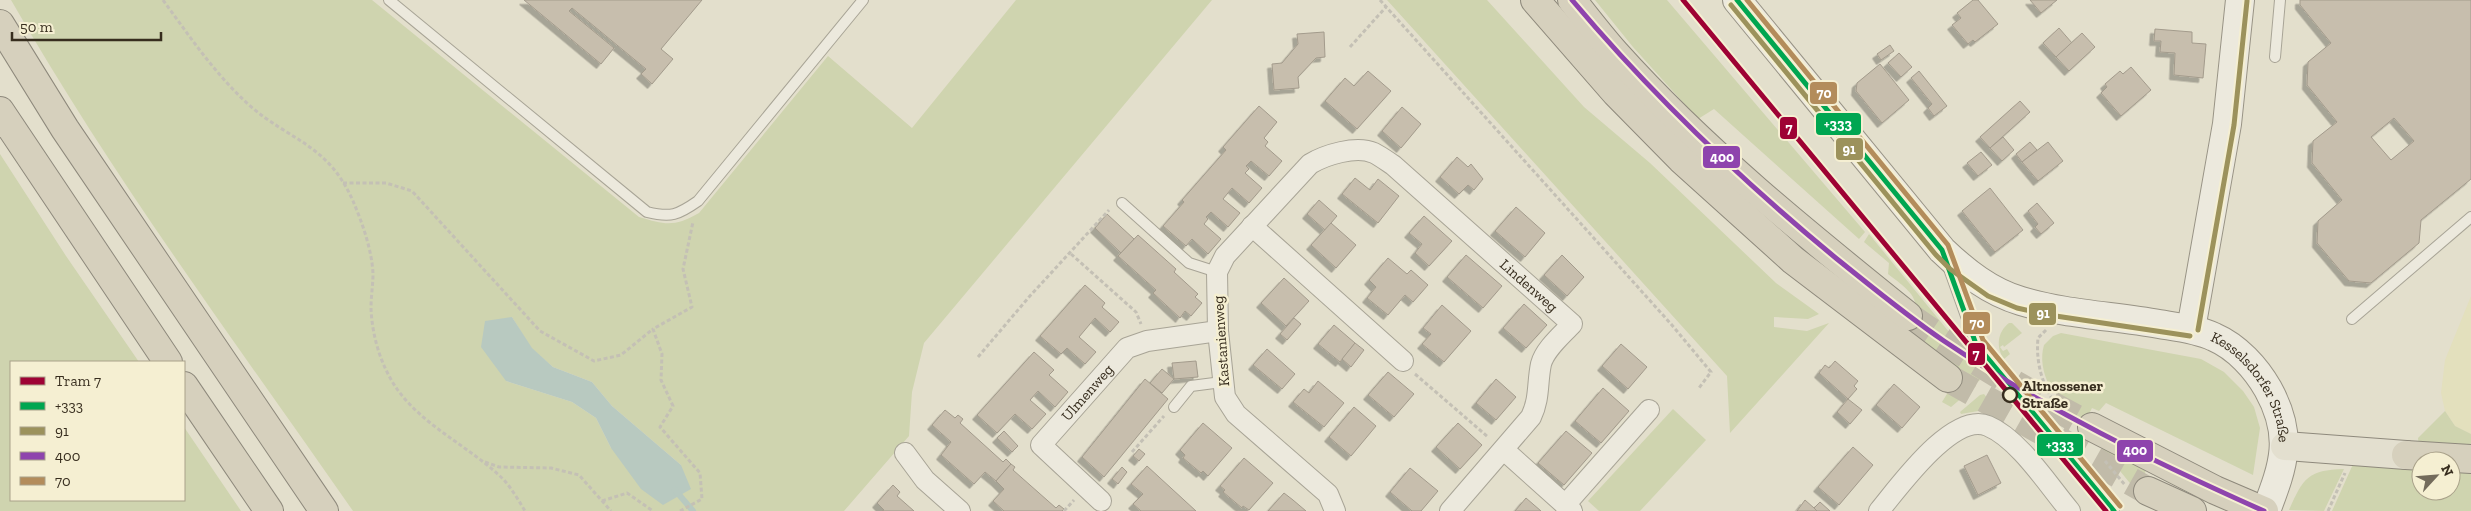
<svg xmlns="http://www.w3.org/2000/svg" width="2471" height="511" viewBox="0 0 2471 511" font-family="'Zilla Slab',serif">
	<defs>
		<filter id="shadow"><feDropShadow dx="-4.5" dy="4.5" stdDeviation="0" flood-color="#0004"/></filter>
	</defs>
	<rect width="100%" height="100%" fill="#e3dfcc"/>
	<polygon fill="#e3e0bd" points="2471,296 2471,434 2455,426 2445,411 2441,393 2445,360"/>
	<g fill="#cfd4af" fill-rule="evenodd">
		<path d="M11 0H372L639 217C666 225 674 227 699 213L828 56 912 128 1016 0H1212L924 343 912 392 909 436 844 511H353C236 343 113 178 11 0ZM512 317 531 348 553 367 592 382 612 406 681 465 611 448 596 418 572 402 506 381Z"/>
		<polygon points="1387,0 1487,0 1584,107 1650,163 1776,283 1819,314 1808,319 1774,317 1774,327 1807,331 1829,323 1730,433 1727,376"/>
		<polygon points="1595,0 1667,0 1865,232 1859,239 1714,109 1698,119 1633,47"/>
		<polygon points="0,154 66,256 139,362 11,362 11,500 184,500 184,427 241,511 0,511"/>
		<path d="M1869 234 1985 376 1975 384 1976 386 1951 407 1942 402 1955 381 1952 365 1948 359 1909 332C1924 300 1913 293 1888 274L1889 263 1864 242Z"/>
		<path d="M2009 323H2012L2022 333 2004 347 2003 345 2000 347 2003 351 2007 349 2010 354 2004 359C1996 348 1997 332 2009 323Z"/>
		<path d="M2061 333 2201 359 2224 372 2243 391 2254 407 2260 428 2253 475 2106 403 2099 411 2092 408 2089 414 2090 435 2049 385C2043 373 2040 358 2044 345L2053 336Z"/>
		<polygon points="1984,394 2003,419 1984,410 1961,414 1960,412 1980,395"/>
		<polygon points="1673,409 1706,440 1640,511 1599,511 1588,501"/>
		<polygon points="2445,411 2455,426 2471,434 2471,448 2419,446 2418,438"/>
		<polygon points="2098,444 2146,469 2142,485 2147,504"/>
		<polygon points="2354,462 2421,466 2421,491 2451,491 2451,468 2471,469 2471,511 2332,511"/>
		<path d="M2344 469 2324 511 2289 510C2303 478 2308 470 2344 469Z"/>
	</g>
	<polygon fill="#b8c9c0" points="512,317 532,348 553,367 592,382 612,406 681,465 691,489 663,505 641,489 611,448 596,418 572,402 506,381 481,347 485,321"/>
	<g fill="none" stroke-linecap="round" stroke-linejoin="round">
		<polyline stroke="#b8c9c0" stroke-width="6" points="675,490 693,511"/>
	</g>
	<g fill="#c7bead" stroke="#a39b8c" fill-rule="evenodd" filter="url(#shadow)">
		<polygon points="524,0 702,0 661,49 673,59 652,84 641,74 646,69 572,8 569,11 614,48 601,64"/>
		<polygon points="1973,0 1978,0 1998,24 1975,42 1973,40 1968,44 1952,25 1961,18 1957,13"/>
		<polygon points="2030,0 2057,0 2041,13"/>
		<path d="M2300 0H2471V179L2421 220 2419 243 2371 283 2349 281 2317 243 2318 221 2342 200 2312 163 2313 141 2337 122 2307 85 2308 62 2331 43 2300 5ZM2394 118 2414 141 2391 160 2371 137Z"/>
		<polygon points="2059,28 2072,43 2056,57 2043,43"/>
		<polygon points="2155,29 2192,32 2192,43 2206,44 2203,78 2174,75 2175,53 2160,52 2161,41 2154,41"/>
		<polygon points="1324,32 1325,57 1316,58 1298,77 1299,88 1274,90 1272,64 1282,63 1298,44 1297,34"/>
		<polygon points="2082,33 2095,47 2069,71 2056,57"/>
		<polygon points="1890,45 1894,51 1881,60 1877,54"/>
		<polygon points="1899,53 1912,67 1901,77 1888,63"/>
		<polygon points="1880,64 1909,100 1882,123 1856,91 1857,83"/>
		<polygon points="2131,67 2151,90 2121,116 2101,93 2107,87 2105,84 2120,71 2123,74"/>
		<polygon points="1368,71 1391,91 1357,129 1325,101 1345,78 1354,86"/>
		<polygon points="1919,71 1947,106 1934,116 1928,108 1932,104 1911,78"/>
		<polygon points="2020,101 2030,112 1990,148 1980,137"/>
		<polygon points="1259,106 1277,122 1264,138 1268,142 1265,146 1282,161 1269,176 1251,161 1246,166 1249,169 1245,173 1262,188 1249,203 1232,188 1223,199 1240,213 1228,227 1211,212 1206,217 1208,219 1204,224 1221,239 1208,254 1192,239 1186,246 1163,226 1184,202 1182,200 1226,150 1223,147"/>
		<polygon points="1402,107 1421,124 1401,148 1382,131"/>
		<polygon points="2003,137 2014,150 2002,161 1990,148"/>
		<polygon points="2030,142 2037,150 2022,162 2016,154"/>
		<polygon points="2048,142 2063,161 2038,181 2022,162"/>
		<polygon points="1981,152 1992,165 1978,176 1967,163"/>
		<polygon points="1457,157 1468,167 1471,164 1483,179 1474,190 1468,185 1459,194 1440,177"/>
		<polygon points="1355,178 1370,190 1378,179 1399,196 1378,223 1342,194"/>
		<polygon points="1990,188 2023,230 1995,252 1962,211"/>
		<polygon points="1319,200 1337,216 1325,230 1307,214"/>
		<polygon points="2037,203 2054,223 2041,234 2035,227 2038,224 2028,211"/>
		<polygon points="1516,207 1545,233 1525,257 1495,231"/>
		<polygon points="1107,214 1134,239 1121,253 1095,228"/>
		<polygon points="1424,216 1452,241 1429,266 1415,253 1422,244 1409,233"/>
		<polygon points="1331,223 1356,245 1336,268 1311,245"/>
		<polygon points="1138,235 1176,269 1174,272 1198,294 1195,297 1202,303 1191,316 1185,311 1180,318 1153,293 1156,290 1118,256"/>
		<polygon points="1466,255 1502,286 1483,308 1447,277"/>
		<polygon points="1562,255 1584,277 1567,296 1544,275"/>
		<polygon points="1388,258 1407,274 1411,270 1428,285 1413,302 1405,295 1388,315 1367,298 1376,287 1369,280"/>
		<polygon points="1284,278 1309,301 1286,326 1261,303"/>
		<polygon points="1085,285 1105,303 1102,307 1119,322 1110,332 1095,318 1079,337 1096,352 1085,364 1067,348 1061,354 1040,336"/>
		<polygon points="1524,304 1547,325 1526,348 1503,328"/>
		<polygon points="1442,305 1471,331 1444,362 1422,344 1431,334 1423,328"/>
		<polygon points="1294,318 1301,324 1287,340 1280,334"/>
		<polygon points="1334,325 1355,343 1340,362 1318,344"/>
		<polygon points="1355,343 1364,350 1351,367 1342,359"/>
		<polygon points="1621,344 1647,367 1628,389 1602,366"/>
		<polygon points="1267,349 1295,374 1282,389 1253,365"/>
		<polygon points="1034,352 1054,370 1049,375 1068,392 1055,407 1038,391 1030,400 1046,414 1032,429 1015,414 997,433 977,415"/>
		<polygon points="1196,361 1198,377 1174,379 1172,363"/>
		<polygon points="1835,361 1858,381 1854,386 1857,389 1848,399 1819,373 1825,365 1829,368"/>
		<polygon points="1162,369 1174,379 1162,393 1150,383"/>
		<polygon points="1388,372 1414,394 1394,417 1368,395"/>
		<polygon points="1145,379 1168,399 1104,477 1082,457"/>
		<polygon points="1496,379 1516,397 1496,420 1476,403"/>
		<polygon points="1318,381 1344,403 1324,427 1293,402 1304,389 1309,393"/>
		<polygon points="1894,384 1920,407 1902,428 1876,405"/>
		<polygon points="1603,388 1629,411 1601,443 1575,421"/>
		<polygon points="1848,399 1862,410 1850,424 1837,412"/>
		<polygon points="1354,407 1376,426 1351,456 1329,437"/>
		<polygon points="945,410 955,418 958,415 963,419 960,423 1003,462 1006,459 1011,464 996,481 985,472 974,484 941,455 951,442 932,425"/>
		<polygon points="1203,423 1232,448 1208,476 1203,471 1201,473 1183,458 1185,455 1180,450"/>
		<polygon points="1458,423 1482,445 1460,469 1436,447"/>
		<polygon points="1004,431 1018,446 1012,452 997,438"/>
		<polygon points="1566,431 1592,453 1564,485 1538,463"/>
		<polygon points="1853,447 1873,465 1839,505 1818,487"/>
		<polygon points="1139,449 1145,454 1139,461 1133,456"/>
		<polygon points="1987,455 2001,483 1978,495 1964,466"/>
		<polygon points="1244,458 1273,483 1249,510 1243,506 1242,508 1223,492 1225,490 1220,486"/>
		<polygon points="1011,464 1015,467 1013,470 1056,508 1059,505 1064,509 1062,511 1004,511 993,501 1004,489 996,481"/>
		<polygon points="1147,466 1196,511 1141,511 1133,504 1143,494 1131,484"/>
		<polygon points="1122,467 1127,472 1118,484 1112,479"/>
		<polygon points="1410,468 1438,491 1421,511 1412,511 1390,492"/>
		<polygon points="893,485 900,492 897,496 914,511 882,511 884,510 877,503"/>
		<polygon points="1284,493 1293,500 1306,511 1268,511"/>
		<polygon points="1526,498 1541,511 1515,511"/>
		<polygon points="1805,500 1814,508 1817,511 1797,511"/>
		<polygon points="1820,502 1830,511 1817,511 1814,508"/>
	</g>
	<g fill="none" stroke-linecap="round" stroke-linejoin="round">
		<g stroke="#c1bba9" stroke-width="28" stroke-dasharray="28 14" stroke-linecap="butt">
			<path d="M1908 316C1967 357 2029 394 2092 427"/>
			<polyline points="1948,378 2148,491"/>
		</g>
		<defs>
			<g id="lane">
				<path d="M389 0 647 212C671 218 678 215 698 201L863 0"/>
				<polyline points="2275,57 2280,0"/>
				<polyline points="1122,203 1189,263 1217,272"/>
				<polyline points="1948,266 1976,344 2114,511"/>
				<polyline points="2352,319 2471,217"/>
				<polyline points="1174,407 1191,386 1222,382"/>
			</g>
			<g id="street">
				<polyline points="1252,226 1403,361"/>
				<polyline points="1504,450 1572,511"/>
				<polyline points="905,453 925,480 960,511"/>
				<path id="s1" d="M1101 501 1041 445 1127 348 1147 341 1218 331"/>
				<polyline points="1565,505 1649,410"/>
				<path id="s2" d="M1335 511 1328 494 1236 414 1225 397 1218 331 1217 272 1225 256 1310 164C1325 155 1356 145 1374 153 1380 156 1387 161 1393 165L1572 324C1562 335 1545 349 1541 364 1537 383 1540 398 1531 417L1450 511"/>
				<path d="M1879 511C1899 487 1953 411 1988 426 2019 439 2048 485 2070 511"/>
			</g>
			<g id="secondary">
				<path id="s3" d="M1737 0 1942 250C1965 272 1990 292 2021 301 2064 314 2114 316 2159 324 2177 327 2197 329 2214 337 2237 347 2256 368 2268 389 2294 436 2284 464 2266 511"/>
				<polyline points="2191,329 2227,124 2240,0"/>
			</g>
			<polyline id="primary" points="2285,446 2406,455"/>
			<g id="highway">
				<polyline points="1535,0 1616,93 1681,159 1793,260 1948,378"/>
				<path d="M1572 0C1586 18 1600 36 1615 53 1703 151 1806 234 1908 316"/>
				<polyline points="0,24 65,129 324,511"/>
				<polyline points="0,111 168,362"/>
				<polyline points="184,386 269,511"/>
				<polyline points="2092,427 2215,490 2264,511"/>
				<polyline points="2406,455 2471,459"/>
				<polyline points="2148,491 2192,511"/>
			</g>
		</defs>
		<use href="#lane" stroke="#a8a496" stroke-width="12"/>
		<use href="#street" stroke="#a8a496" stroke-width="22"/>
		<use href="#secondary" stroke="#989385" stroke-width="30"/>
		<use href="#primary" stroke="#8e897c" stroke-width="30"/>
		<use href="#highway" stroke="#8e897c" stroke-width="30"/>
		<g stroke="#c4c0b5" stroke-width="3" stroke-dasharray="4 2.5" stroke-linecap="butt">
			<path d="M163 0C190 37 215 74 249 105 290 141 328 144 353 201 362 222 372 250 373 274 373 285 371 296 371 308 372 336 381 366 397 389 425 428 471 447 504 480 512 489 519 501 525 511"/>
			<polyline points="1380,0 1671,324 1711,372 1699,388"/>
			<polyline points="1350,47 1386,7"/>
			<polyline points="343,183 386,183 412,191 540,331 594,361 621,355 653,329"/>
			<polyline points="1071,254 1136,312 1141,324"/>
			<path d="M2046 330 2038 338C2035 371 2047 397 2069 421"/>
			<polyline points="978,357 1029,297 1109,210"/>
			<polyline points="1415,374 1488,437"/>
			<polyline points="1132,452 1164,416"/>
			<polyline points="2105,461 2125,485"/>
			<polyline points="485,462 499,467 551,468 579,475 611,511"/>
			<polyline points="602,501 627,493 653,511"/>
			<polyline points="680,511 702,499 700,473 660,427 673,406 661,380 662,354 653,329 692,307 683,269 693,222"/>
			<polyline points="1064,511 1074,500"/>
			<polyline points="2328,511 2345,473"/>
		</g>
		<use href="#lane" stroke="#ece9dd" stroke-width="10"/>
		<use href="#street" stroke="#ece9dd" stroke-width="20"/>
		<use href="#secondary" stroke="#ece9dd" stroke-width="28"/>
		<use href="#primary" stroke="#e3dfcf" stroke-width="28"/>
		<use href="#highway" stroke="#d6d0bd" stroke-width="28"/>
		<defs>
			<polyline id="bus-1" points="1737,0 1942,250 1976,344 2114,511"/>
			<g id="bus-2">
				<polyline points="1731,5 1936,255 1950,269 1988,296 2017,308 2049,315 2190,336"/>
				<polyline points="2198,330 2234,125 2247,1"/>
			</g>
			<path id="bus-3" d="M1572 0C1652 95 1741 180 1837 259 1872 287 1907 316 1944 341 2045 409 2154 462 2264 511"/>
			<polyline id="bus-4" points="1747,0 1948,245 1983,340 2120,506"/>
		</defs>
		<use href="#bus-1" stroke="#f5efd2" stroke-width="9"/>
		<use href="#bus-2" stroke="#f5efd2" stroke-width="9"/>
		<use href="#bus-3" stroke="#f5efd2" stroke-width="9"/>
		<use href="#bus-4" stroke="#f5efd2" stroke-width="9"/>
		<use href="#bus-1" stroke="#00a651" stroke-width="5"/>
		<use href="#bus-2" stroke="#9c925c" stroke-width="5"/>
		<use href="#bus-3" stroke="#8e44ad" stroke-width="5"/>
		<use href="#bus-4" stroke="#b38c5b" stroke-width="5"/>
		<defs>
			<polyline id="tram-1" points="1683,0 2106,511"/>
		</defs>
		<use href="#tram-1" stroke="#f5efd2" stroke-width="9"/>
		<use href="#tram-1" stroke="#9e0234" stroke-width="5"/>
	</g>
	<circle fill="#f5efd2" stroke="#372d1e" stroke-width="2.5" cx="2010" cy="395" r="7"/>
	<g text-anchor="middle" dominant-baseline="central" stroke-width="5" stroke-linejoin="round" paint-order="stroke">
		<g font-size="15" fill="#372d1e" stroke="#f5efd2">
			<text stroke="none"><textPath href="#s2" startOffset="700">Lindenweg</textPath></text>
			<text transform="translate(1221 341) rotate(-94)">Kastanienweg</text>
			<text stroke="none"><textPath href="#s3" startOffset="680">Kesselsdorfer Straße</textPath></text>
			<text stroke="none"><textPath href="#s1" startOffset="152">Ulmenweg</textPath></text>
		</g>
		<g font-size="15" font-weight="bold" fill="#372d1e" stroke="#f5efd2" text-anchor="start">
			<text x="2022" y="386">Altnossener<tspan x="2022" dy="17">Straße</tspan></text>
		</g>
	</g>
	<g stroke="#f5efd2" stroke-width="2">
		<rect x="1809" y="81" width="29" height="24" rx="5" fill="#b38c5b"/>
		<rect x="1815" y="112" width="47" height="24" rx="5" fill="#00a651"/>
		<rect x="1779" y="116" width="19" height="24" rx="5" fill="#9e0234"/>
		<rect x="1835" y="137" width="29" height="24" rx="5" fill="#9c925c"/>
		<rect x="1702" y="145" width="39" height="24" rx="5" fill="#8e44ad"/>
		<rect x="2028" y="302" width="29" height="24" rx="5" fill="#9c925c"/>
		<rect x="1962" y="311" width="29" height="24" rx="5" fill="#b38c5b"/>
		<rect x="1967" y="342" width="19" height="24" rx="5" fill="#9e0234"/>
		<rect x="2036" y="433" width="48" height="24" rx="5" fill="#00a651"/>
		<rect x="2116" y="439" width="38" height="24" rx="5" fill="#8e44ad"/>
	</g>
	<g font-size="14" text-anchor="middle" font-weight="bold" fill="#fff">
		<text x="1824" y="98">70</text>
		<text x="1838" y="129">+333</text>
		<text x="1789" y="133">7</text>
		<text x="1849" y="154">91</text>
		<text x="1722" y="162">400</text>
		<text x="2043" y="318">91</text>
		<text x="1977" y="328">70</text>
		<text x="1976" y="359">7</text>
		<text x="2060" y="450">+333</text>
		<text x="2135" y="455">400</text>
	</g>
	<rect x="10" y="361" width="175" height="140" fill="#f5efd2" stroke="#a9a18a"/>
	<rect x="20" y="377" width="25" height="8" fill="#9e0234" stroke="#a9a18a"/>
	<text x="55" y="386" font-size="15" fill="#372d1e">Tram 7</text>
	<rect x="20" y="402" width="25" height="8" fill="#00a651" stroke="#a9a18a"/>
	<text x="55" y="411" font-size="15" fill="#372d1e">+333</text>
	<rect x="20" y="427" width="25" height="8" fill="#9c925c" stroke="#a9a18a"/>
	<text x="55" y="436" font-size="15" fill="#372d1e">91</text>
	<rect x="20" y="452" width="25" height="8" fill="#8e44ad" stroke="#a9a18a"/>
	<text x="55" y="461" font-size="15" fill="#372d1e">400</text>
	<rect x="20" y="477" width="25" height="8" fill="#b38c5b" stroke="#a9a18a"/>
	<text x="55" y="486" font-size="15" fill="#372d1e">70</text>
	<g transform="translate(2436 476) rotate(64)"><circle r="24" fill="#f5efd2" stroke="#a9a18a"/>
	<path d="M0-4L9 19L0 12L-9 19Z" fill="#736b5b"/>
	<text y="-8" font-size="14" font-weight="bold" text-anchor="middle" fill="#372d1e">N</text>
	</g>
	<path d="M12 32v8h149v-8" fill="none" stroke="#372d1e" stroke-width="2.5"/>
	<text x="20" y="32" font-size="15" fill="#372d1e" stroke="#f5efd2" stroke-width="4" paint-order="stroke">50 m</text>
</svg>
